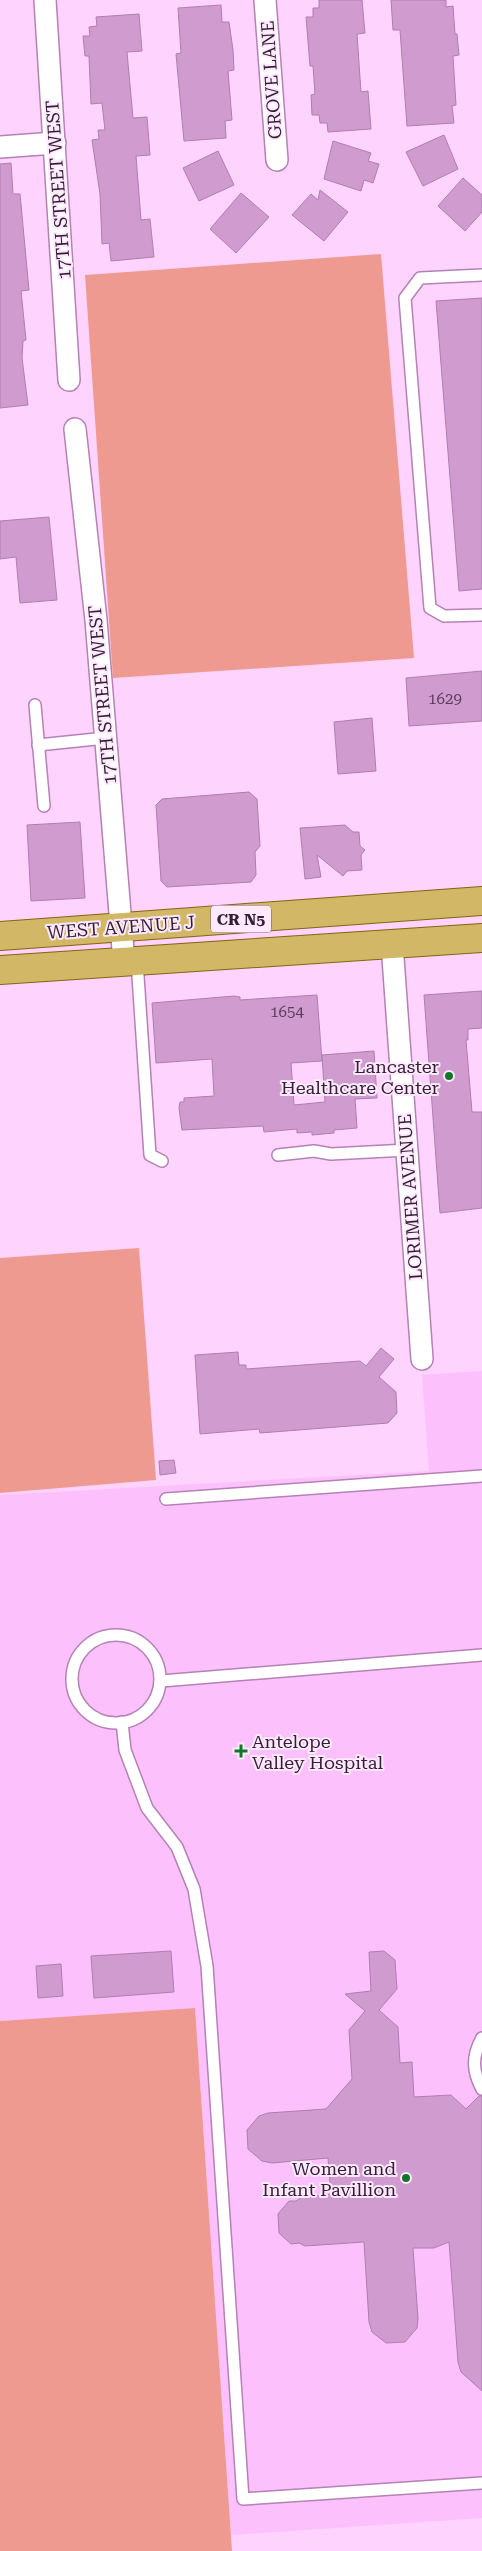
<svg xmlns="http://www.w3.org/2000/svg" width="482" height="2551" viewBox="0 0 482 2551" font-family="'Roboto Serif',serif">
	<rect width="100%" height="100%" fill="#fed3fe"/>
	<polygon fill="#fcc1fc" points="482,1371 482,2518 231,2535 195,2008 0,2021 0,1495 429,1471 422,1375"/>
	<g fill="#ef9a91">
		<polygon points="381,254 414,658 113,678 85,275"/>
		<polygon points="139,1248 156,1480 0,1493 0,1258"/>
		<polygon points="195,2008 232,2551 0,2551 0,2021"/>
	</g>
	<g fill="#d09cd0" stroke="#af7daf">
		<polygon points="319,0 362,0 365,33 357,34 361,92 368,91 371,129 328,132 327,123 320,123 319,115 312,115 311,95 315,94 313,66 310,66 306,17 313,17 313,8 319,8"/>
		<polygon points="391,0 446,0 446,7 453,6 455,34 457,34 459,55 453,56 456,105 452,106 454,123 407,126 400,30 393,30"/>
		<polygon points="221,5 222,22 229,22 233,50 234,70 228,71 232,120 225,121 226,138 184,141 176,54 181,53 178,8"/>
		<polygon points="139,14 142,51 127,52 133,118 147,117 150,155 136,156 141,220 150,219 154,257 111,261 109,243 102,244 100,194 92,140 99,139 98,130 105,130 102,103 91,104 89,56 85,56 83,36 90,36 89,27 97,26 96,17"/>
		<polygon points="444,135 458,169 423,186 406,152"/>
		<polygon points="333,141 371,153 368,161 379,164 373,183 364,180 361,191 324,179"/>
		<polygon points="218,151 234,185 199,201 183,168"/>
		<polygon points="11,163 13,194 20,194 29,290 21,291 26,340 23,341 22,358 28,405 0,408 0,164"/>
		<polygon points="463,178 482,195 482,212 465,231 438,206"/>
		<polygon points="320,190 348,212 324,241 292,215 311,194 318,200"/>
		<polygon points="241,193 269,217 236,253 210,229"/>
		<polygon points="482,298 482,589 459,591 436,301"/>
		<polygon points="49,517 57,600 20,603 16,557 0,559 0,521"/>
		<polygon points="482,671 482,721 409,726 406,678"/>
		<polygon points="372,718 376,771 338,774 334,722"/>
		<polygon points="249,792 257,799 260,846 255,852 256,875 251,882 167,887 161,881 156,805 162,799"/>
		<polygon points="80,822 85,898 31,901 27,825"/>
		<polygon points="345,825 353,832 359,832 360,846 365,850 361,855 362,870 347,871 343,876 317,855 321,877 305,879 300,828"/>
		<polygon points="482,991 482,1028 468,1029 468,1040 466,1040 472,1112 482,1112 482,1208 440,1213 424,995"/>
		<polygon points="317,995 322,1061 291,1063 294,1105 325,1102 322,1055 374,1051 377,1098 355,1099 357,1128 334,1130 334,1133 312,1135 312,1132 297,1133 297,1129 264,1132 263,1126 182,1130 179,1108 180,1102 184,1102 184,1098 214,1096 212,1059 156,1063 152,1003 234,996 240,997 240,1000"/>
		<polygon points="381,1348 394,1359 379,1377 396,1392 397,1413 388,1423 260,1433 259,1429 200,1434 195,1355 238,1352 239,1365 246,1365 246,1369 360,1361 366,1366"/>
		<polygon points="174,1460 176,1473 160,1475 159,1461"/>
		<polygon points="171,1951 174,1992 94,1998 91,1956"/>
		<polygon points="384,1951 395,1960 397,1989 379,2010 398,2027 400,2063 412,2062 414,2097 451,2095 466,2109 479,2096 482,2096 482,2391 461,2372 458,2362 449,2242 434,2248 413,2248 418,2318 417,2328 405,2342 386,2343 372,2332 369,2322 364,2242 305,2246 299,2243 291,2244 279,2233 278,2214 289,2201 296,2201 302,2197 331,2194 328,2158 272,2163 262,2161 248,2149 247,2130 259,2116 268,2113 326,2109 352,2079 349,2030 365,2011 345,1994 371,1991 369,1952"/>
		<polygon points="61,1964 63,1996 38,1998 36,1966"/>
	</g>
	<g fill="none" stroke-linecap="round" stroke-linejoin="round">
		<defs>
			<g id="service">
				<polyline points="482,275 420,278 405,298 430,608 444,616 482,615"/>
				<polyline points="35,705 44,806"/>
				<polyline points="38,745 106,738"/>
				<polyline points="137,961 150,1155 162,1161"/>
				<polyline points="278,1155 314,1151 331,1154 407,1150"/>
				<polyline points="166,1499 482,1476"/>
				<circle cx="116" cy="1679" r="44"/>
				<polyline points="161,1681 482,1655"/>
				<polyline points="122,1722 125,1750 147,1808 177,1847 194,1889 207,1966 243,2499 482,2483"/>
				<path d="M482 2038C472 2056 472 2071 482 2089"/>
			</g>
			<g id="minor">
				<polyline points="45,0 69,380"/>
				<polyline points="265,0 277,160"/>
				<polyline points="0,147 55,143"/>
				<polyline points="75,429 96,620 124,962"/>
				<polyline points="392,944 422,1359"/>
			</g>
			<g id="primary">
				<polyline points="0,936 482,901"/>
				<polyline points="0,970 482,938"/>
			</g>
		</defs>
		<use href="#service" stroke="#b482b4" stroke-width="14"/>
		<use href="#minor" stroke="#b482b4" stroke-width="24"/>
		<use href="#primary" stroke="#866312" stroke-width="30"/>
		<use href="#service" stroke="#fff" stroke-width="11"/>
		<use href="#minor" stroke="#fff" stroke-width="21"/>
		<use href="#primary" stroke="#d1b766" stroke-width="28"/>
	</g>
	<g fill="#0f7729" stroke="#ffe9fe" stroke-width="2">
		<circle cx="449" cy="1076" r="5"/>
		<path d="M238.5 1743.5h5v5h5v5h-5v5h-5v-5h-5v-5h5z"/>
		<circle cx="406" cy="2178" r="5"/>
	</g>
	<g text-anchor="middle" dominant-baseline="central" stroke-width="4" stroke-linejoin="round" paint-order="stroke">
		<g font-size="15" fill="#5a3e5b">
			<text x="445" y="699">1629</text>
			<text x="287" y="1012">1654</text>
		</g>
		<rect fill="#ffe9fe" stroke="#705c71" stroke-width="1" x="211" y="905.5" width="60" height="27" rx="4"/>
		<g font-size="16" font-weight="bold" fill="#331f34">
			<text x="241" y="919">CR N5</text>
		</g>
		<g font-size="18" fill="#331f34" stroke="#ffe9fe">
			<text transform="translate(271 80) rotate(-94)">GROVE LANE</text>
			<text transform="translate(58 190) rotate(-94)">17TH STREET WEST</text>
			<text transform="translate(102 695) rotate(-95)">17TH STREET WEST</text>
			<text transform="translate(121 927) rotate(-4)">WEST AVENUE J</text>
			<text transform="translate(410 1197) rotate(-94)">LORIMER AVENUE</text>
		</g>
		<g font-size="18" fill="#331f34" stroke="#ffe9fe" text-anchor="end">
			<text x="439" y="1066">Lancaster<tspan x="439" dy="21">Healthcare Center</tspan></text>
			<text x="252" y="1741" text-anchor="start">Antelope<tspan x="252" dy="21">Valley Hospital</tspan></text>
			<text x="396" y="2168">Women and<tspan x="396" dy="21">Infant Pavillion</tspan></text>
		</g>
	</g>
</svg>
